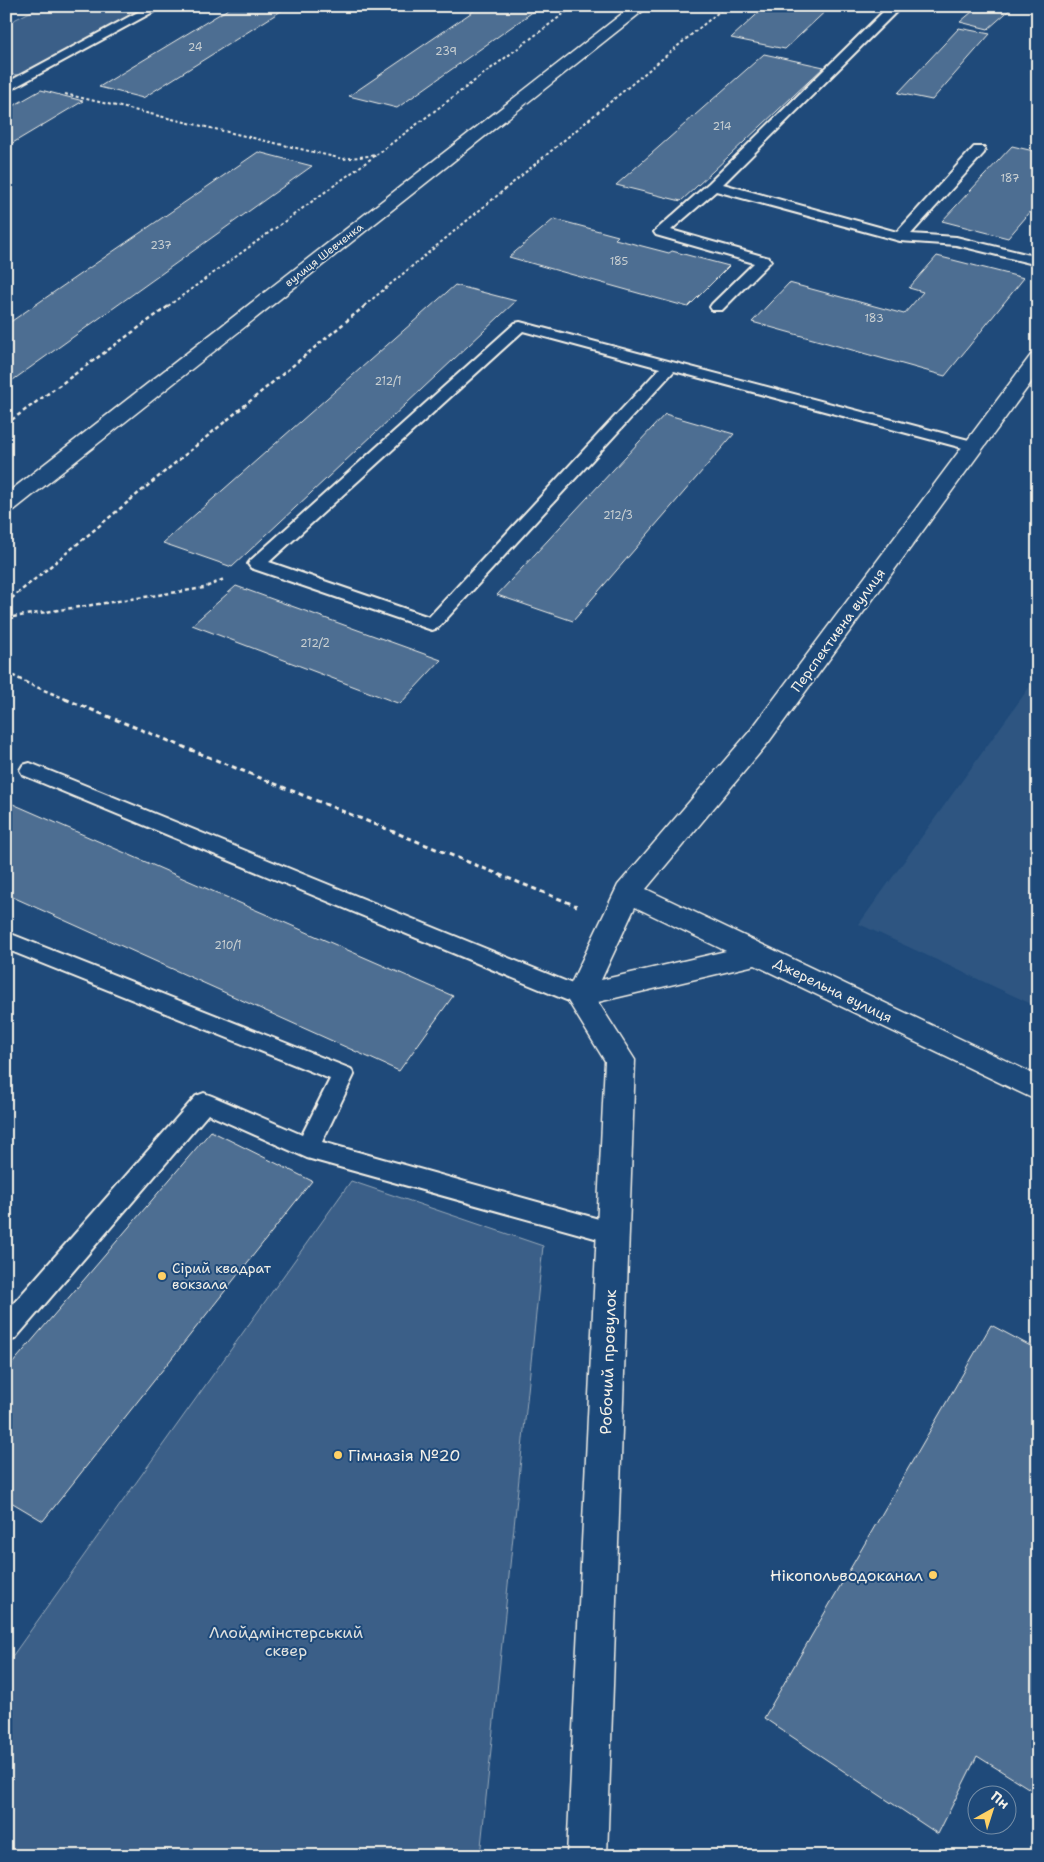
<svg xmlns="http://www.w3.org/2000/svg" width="1044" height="1862" viewBox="0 0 1044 1862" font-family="'Shantell Sans',sans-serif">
	<rect width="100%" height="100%" fill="#1f4a7a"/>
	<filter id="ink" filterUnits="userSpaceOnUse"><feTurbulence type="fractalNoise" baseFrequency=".02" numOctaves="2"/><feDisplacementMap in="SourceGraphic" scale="10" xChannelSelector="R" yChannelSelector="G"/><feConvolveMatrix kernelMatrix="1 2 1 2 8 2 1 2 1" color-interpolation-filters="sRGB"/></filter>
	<g filter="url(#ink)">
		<polygon fill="#2d5581" points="1038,675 1038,1007 859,924"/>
		<g fill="#3a5f88" stroke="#97a8b8">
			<polygon points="42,6 159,6 30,74 6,75 6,24"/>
			<polygon points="351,1181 543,1246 480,1856 6,1856 6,1665"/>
		</g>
		<g fill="#4d6e92" stroke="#f4f1e8">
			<polygon points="233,6 289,6 143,98 99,87"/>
			<polygon points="481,6 541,6 397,108 349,96"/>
			<polygon points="766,6 831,6 785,49 731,38"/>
			<polygon points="979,6 1014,6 988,29 960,22"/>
			<polygon points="959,28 990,34 932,100 898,93"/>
			<polygon points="764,54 824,67 681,201 616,185"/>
			<polygon points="41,90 83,101 6,147 6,110"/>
			<polygon points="1012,146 1038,152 1038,203 1008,238 942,221"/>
			<polygon points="258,152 312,166 6,385 6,325"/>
			<polygon points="554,219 618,236 615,239 669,253 672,251 729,266 688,307 509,257"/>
			<polygon points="937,256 1024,278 945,376 752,322 789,283 904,314 923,292 909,288"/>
			<polygon points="455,285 516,301 232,567 163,543"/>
			<polygon points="665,414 734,434 573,621 497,595"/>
			<polygon points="236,586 441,660 400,704 192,625"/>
			<polygon points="6,801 453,996 399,1071 6,894"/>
			<polygon points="211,1131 312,1181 43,1521 6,1499 6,1371"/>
			<polygon points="991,1325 1038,1350 1038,1794 977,1756 938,1834 764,1718"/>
		</g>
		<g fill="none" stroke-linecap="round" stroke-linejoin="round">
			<defs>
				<g id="lane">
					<polygon points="149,6 164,6 6,92 6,83"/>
					<polygon points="889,6 902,6 723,184 897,232 974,147 984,147 985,150 984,153 911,234 956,237 1038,257 1038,265 956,245 900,241 716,191 671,230 769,258 771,261 722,310 712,310 710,307 712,304 754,263 656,235 654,232 709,183"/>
					<path d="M520 322 980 443 982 446 980 449 974 451 674 371 438 628 432 630 426 628 251 568 248 564 251 560 515 323ZM523 331 660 368 429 617 269 562Z"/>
					<polygon points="30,763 587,990 590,996 587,1002 579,1004 571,1002 23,775 20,770 23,765"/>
					<polygon points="6,932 351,1069 354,1075 322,1142 613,1223 622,1226 625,1233 622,1240 613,1243 307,1158 208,1114 15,1339 6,1342 6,1312 196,1096 204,1093 212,1096 302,1135 330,1079 6,949"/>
				</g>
				<path id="street" d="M1038 353V373L768 743 646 889 1038 1076V1101L755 965 598 1002 635 1060 607 1856H567L605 1061 565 996 618 885 750 731 1031 355ZM635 907 726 951 601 980Z"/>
				<polygon id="secondary" points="632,6 649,6 14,510 6,511 6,494"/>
			</defs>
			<use href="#lane" stroke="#f4f1e8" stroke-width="4"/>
			<use href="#street" stroke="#f4f1e8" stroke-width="3"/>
			<use href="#secondary" stroke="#f4f1e8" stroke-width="3"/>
			<g stroke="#f4f1e8" stroke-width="2" stroke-dasharray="3 2.5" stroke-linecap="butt">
				<polyline points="65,94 343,159 376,155 574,6"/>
				<polyline points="168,306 376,155"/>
				<polyline points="364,306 726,6"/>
			</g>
			<g stroke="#f4f1e8" stroke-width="2.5" stroke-dasharray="4 3" stroke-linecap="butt">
				<polyline points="6,424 170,305"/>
				<polyline points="6,603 366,305"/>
				<polyline points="6,618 204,588 224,579"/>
				<polyline points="6,672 29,684 68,700"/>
			</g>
			<polyline stroke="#f4f1e8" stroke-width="3" stroke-dasharray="5 4" stroke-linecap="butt" points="65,699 577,906"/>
			<use href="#lane" fill="#1f4a7a" fill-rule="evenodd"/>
			<use href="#street" fill="#1f4a7a" fill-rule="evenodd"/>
			<use href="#secondary" fill="#1f4a7a" fill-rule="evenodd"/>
		</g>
	</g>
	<g fill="#ffd166" stroke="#1f4a7a" stroke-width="2">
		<circle cx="162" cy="1276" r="5"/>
		<circle cx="338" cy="1455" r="5"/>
		<circle cx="933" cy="1575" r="5"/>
	</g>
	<g text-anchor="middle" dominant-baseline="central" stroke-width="4" stroke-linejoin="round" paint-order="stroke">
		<g font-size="11" fill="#cad0d2">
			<text x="195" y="47">24</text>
			<text x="446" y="51">239</text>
			<text x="722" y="126">214</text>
			<text x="1010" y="178">187</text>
			<text x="161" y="245">237</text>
			<text x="619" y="261">185</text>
			<text x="874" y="318">183</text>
			<text x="388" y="381">212/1</text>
			<text x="618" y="515">212/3</text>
			<text x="315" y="643">212/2</text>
			<text x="228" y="945">210/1</text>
		</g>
		<g font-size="11" fill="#f4f1e8" stroke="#1f4a7a">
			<text transform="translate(324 255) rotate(-38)">вулиця Шевченка</text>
		</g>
		<g font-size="14" fill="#f4f1e8" stroke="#1f4a7a">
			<text transform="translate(838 630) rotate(-54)">Перспективна вулиця</text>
			<text transform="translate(833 990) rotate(26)">Джерельна вулиця</text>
		</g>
		<g font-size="14" fill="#f4f1e8" stroke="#1f4a7a" text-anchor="start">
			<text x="172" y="1268">Сірий квадрат<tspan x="172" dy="16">вокзала</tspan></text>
		</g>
		<g font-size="16" fill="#f4f1e8" stroke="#1f4a7a">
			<text transform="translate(608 1362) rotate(-88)">Робочий провулок</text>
		</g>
		<g font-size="16" fill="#f4f1e8" stroke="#1f4a7a" text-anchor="start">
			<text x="348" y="1455">Гімназія №20</text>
			<text x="923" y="1575" text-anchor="end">Нікопольводоканал</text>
		</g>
		<g font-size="16" fill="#e1e2de" stroke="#1f4a7a">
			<text x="286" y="1632">Ллойдмінстерський<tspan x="286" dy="18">сквер</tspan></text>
		</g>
	</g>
	<rect width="1044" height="1862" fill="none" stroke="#1f4a7a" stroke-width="25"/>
	<rect x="12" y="12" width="1019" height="1837" fill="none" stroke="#f4f1e8" stroke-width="2" filter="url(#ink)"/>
	<g transform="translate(992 1810) rotate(39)"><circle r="24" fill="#1f4a7a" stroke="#748da6"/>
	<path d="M0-4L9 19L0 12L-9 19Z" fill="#ffd166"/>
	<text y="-8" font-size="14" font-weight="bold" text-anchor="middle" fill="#f4f1e8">Пн</text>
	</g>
</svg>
